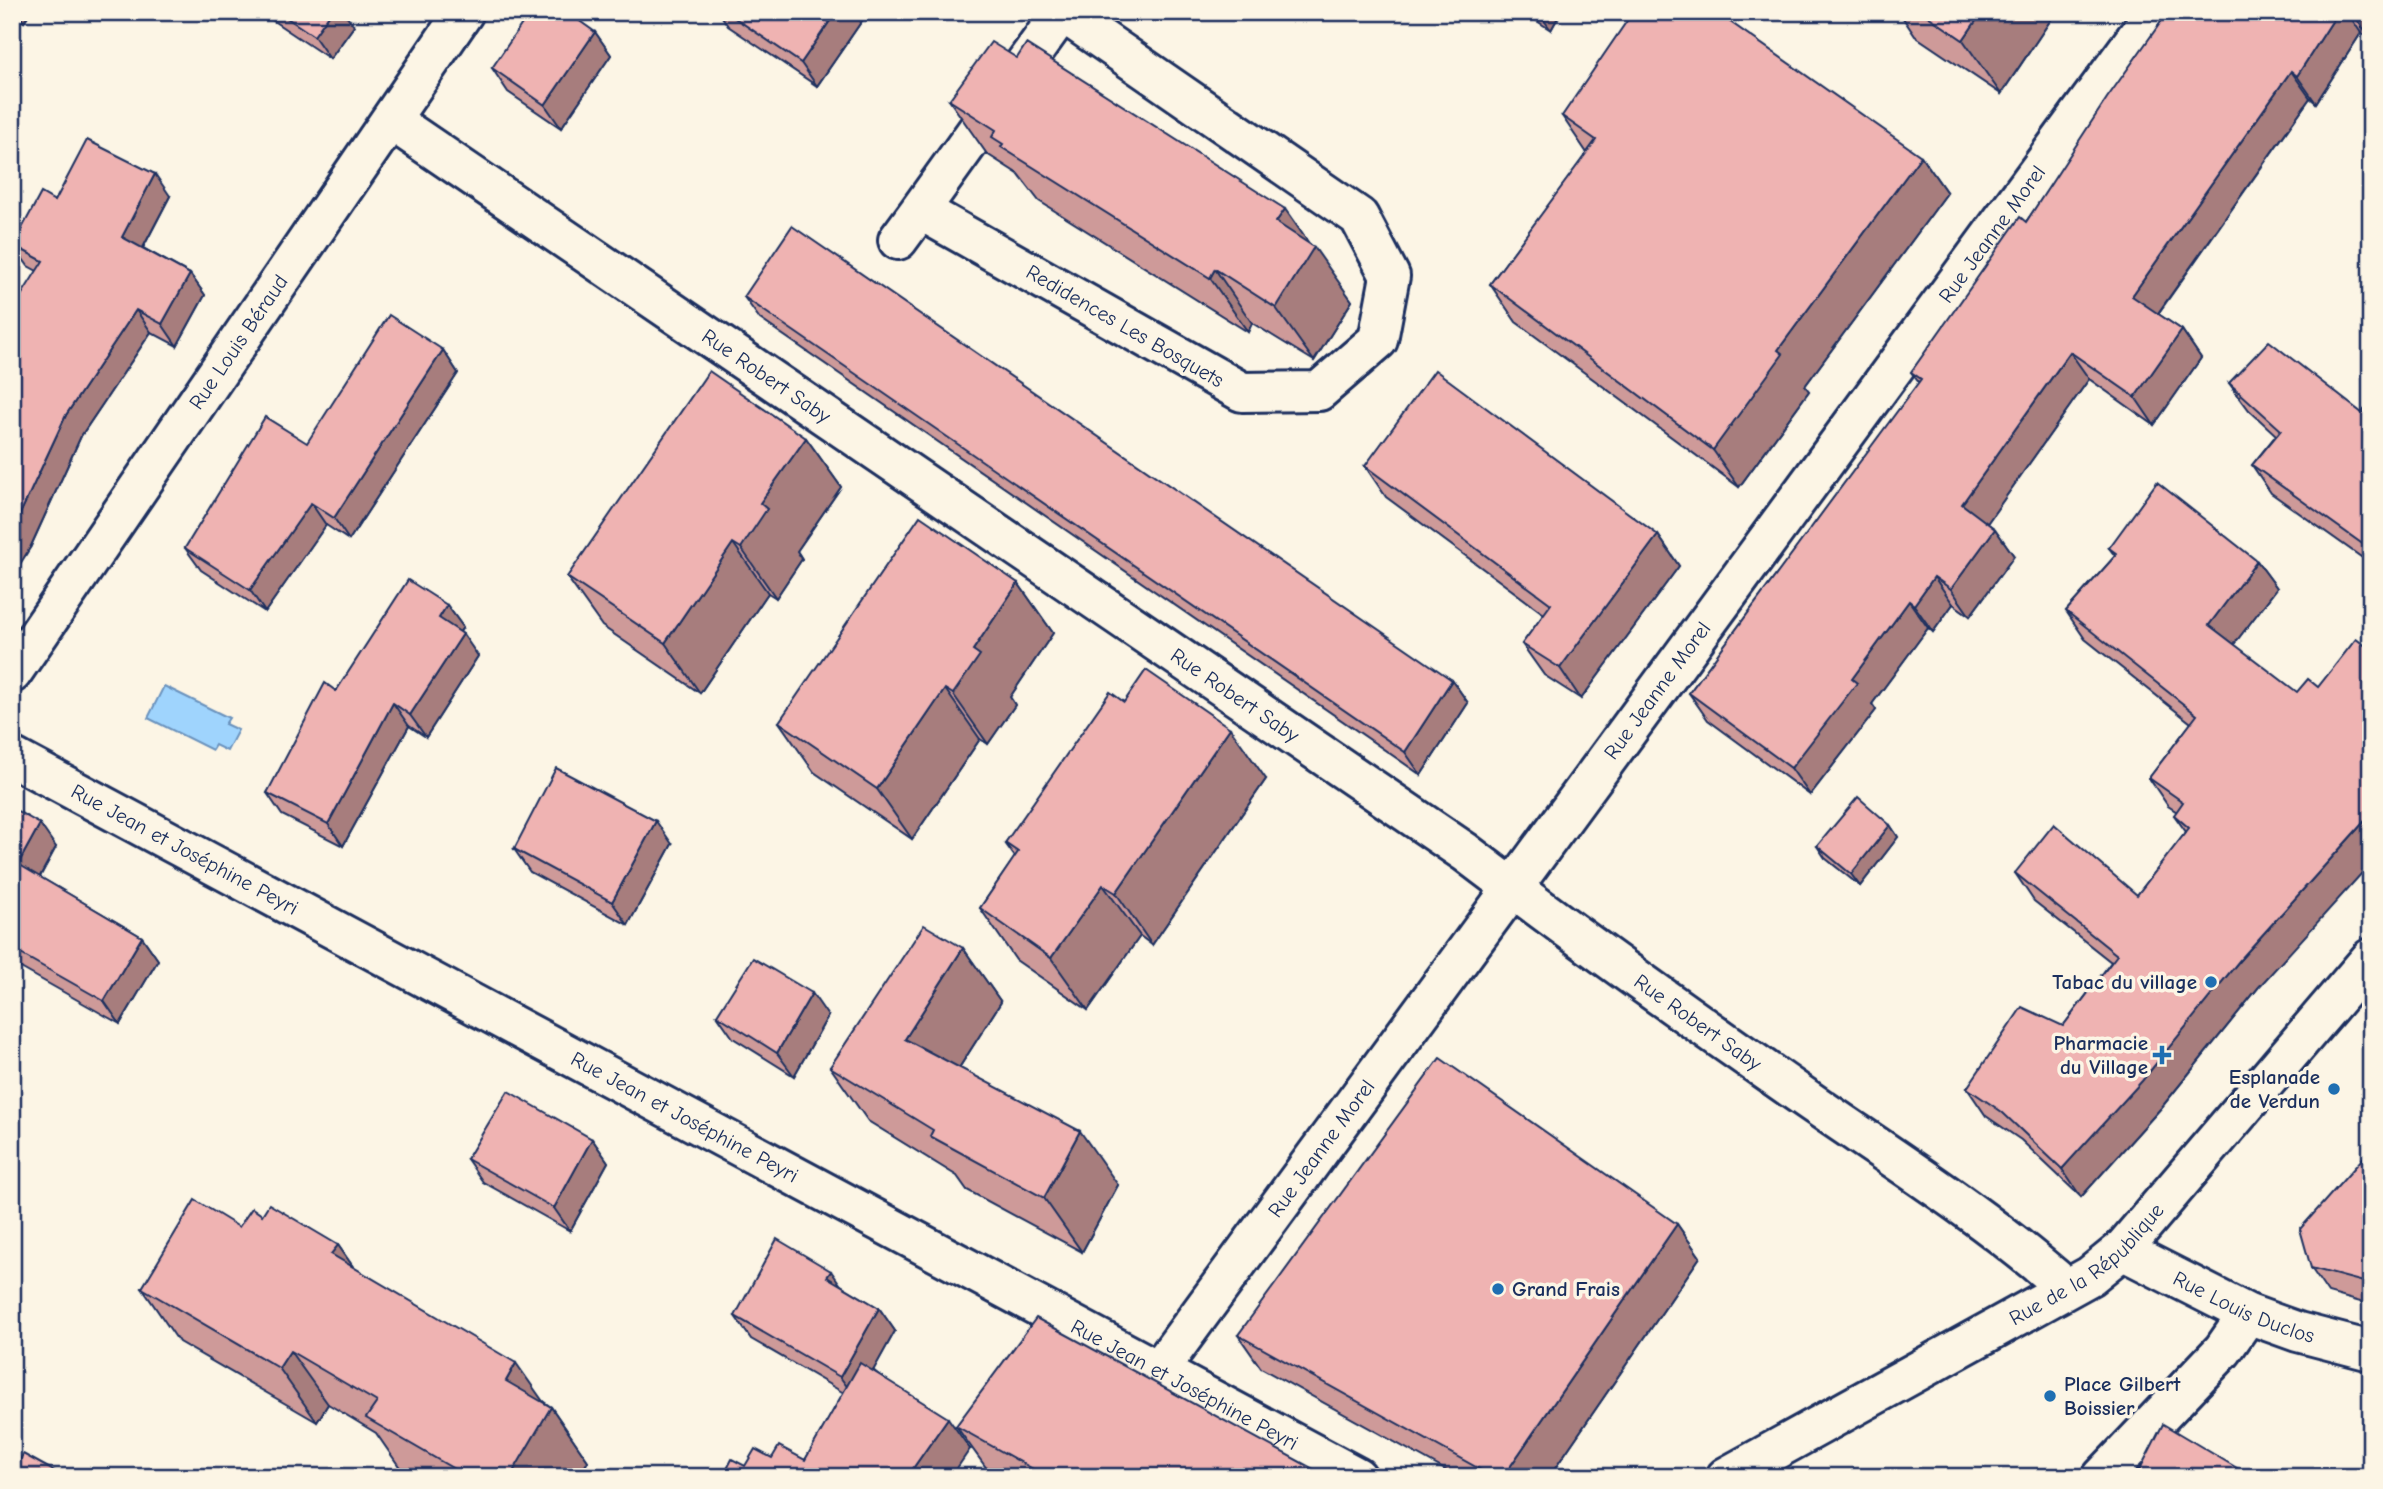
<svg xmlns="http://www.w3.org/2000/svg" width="2383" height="1489" viewBox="0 0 2383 1489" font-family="'Comic Neue',sans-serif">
	<rect width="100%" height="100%" fill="#fcf5e5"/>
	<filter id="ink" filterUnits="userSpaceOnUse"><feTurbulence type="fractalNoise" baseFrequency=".0143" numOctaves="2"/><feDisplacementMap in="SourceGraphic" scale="14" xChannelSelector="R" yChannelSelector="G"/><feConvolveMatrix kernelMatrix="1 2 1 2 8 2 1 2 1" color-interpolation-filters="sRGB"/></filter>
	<g filter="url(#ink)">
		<polygon fill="#9fd4fd" stroke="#6a92bd" stroke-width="2" points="164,686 229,718 225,724 238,730 227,751 215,745 212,750 148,718"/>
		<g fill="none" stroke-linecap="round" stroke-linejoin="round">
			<defs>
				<g id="minor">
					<path id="s1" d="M392 121 1465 852C1579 939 1696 1022 1814 1104 1900 1163 1988 1219 2066 1288"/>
					<polyline points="898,240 920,210 1062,12 1359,217 1390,276 1378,340 1319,391 1242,392 920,210"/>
					<path id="s2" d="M12 673 464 12"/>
					<path id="s3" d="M12 757 1357 1477"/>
					<path id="s4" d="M2122 1250 2248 1314 2298 1332 2371 1351"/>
					<path id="s5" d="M1158 1371 2155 12"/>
					<path id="s6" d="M1726 1477 2090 1276 2122 1250 2371 958"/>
					<polyline points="2102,1477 2223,1350 2248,1314"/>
				</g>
			</defs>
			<use href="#minor" stroke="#1b2f5e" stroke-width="44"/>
			<use href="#minor" stroke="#fcf5e5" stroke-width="38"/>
		</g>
		<g fill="#ce9a99" stroke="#1b2f5e" stroke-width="2">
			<polygon points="12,12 30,12 24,22 12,14"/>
			<polygon points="260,12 344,12 354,26 330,59"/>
			<polygon points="719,12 868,12 817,86 728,26"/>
			<polygon points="1523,12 1561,12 1551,30"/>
			<polygon points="1899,12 2056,12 2001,94 1915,36"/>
			<polygon points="2168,12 2371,12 2370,39 2361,33 2316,103 2310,98 2158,314 2182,330 2201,358 2154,425 2089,379 1987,523 1995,529 2014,556 1970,616 1953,604 1933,632 1928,628 1872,704 1876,710 1810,795 1708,720 1689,693 1919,383 1911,372 2026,222"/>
			<polygon points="595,32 611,55 561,128 508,92 492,68"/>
			<polygon points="949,100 1310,244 1352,301 1314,361 1252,323 1248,332 1039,201 1018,174 987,154"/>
			<polygon points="1562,116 1921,156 1947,193 1805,386 1809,391 1739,487 1516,322 1490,284 1587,153"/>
			<polygon points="170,196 143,248 190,274 205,295 177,346 151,332 81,436 30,548 37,271 28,266 13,245 55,201"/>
			<polygon points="744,297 1452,680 1468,703 1421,775 760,319"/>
			<polygon points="443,350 458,373 349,540 326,525 265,612 201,570 185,548 307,443"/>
			<polygon points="2229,383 2362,413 2371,400 2371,564 2271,493 2252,465 2276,435 2249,410"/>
			<polygon points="806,438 841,487 797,551 802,559 776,598 768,593 700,693 602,626 567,577"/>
			<polygon points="1365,466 1658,535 1679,566 1581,699 1544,675 1522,644 1544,614 1386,497"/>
			<polygon points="2109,548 2257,561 2277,588 2234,644 2258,988 2161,1108 2081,1197 2021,1140 1986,1116 1967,1088 2063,1026 2111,962 2034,901 2015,873 2137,895 2186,832 2174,815 2177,812 2168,806 2149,778 2191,723 2085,639 2066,611 2115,556"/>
			<polygon points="1018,583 1053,633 1010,697 1015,705 988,744 980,739 912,839 814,772 779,722"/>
			<polygon points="447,605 463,627 460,632 478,656 426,737 409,726 343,846 282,815 267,793 336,691"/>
			<polygon points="1124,702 1266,779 1152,945 1140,936 1088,1010 1016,960 980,908 1015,857 1005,843"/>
			<polygon points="12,808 56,847 40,877 142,937 158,960 120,1024 12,963"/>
			<polygon points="1890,825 1898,837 1860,886 1825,858 1817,846"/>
			<polygon points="672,844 628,925 530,872 514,849"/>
			<polygon points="963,948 1001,1002 959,1068 1118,1185 1082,1252 967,1190 957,1176 868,1121 830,1067"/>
			<polygon points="717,1015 828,1016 794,1076 733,1038"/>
			<polygon points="592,1139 608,1162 570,1231 483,1182 467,1159"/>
			<polygon points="2371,1149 2371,1305 2328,1293 2311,1268"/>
			<polygon points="262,1215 338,1245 353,1267 551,1407 588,1461 579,1477 411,1477 403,1472 376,1433 328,1404 317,1422 179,1342 142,1288 239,1227"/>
			<polygon points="1677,1224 1700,1257 1549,1477 1458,1477 1261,1368 1238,1335"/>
			<polygon points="841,1285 879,1308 895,1331 873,1370 970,1449 745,1466 772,1458 805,1460 844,1393 751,1339 735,1316"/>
			<polygon points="956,1426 1328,1477 996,1477 990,1473"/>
		</g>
		<g fill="#a77d7d" stroke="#1b2f5e" stroke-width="2">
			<polygon points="17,12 30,12 24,22"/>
			<polygon points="331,12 344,12 354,26 330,59 314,36"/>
			<polygon points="836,12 868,12 817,86 801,63"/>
			<polygon points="1538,12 1561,12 1551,30"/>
			<polygon points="1982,12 2056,12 2001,94 1963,40"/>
			<polygon points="2338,12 2347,12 2361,33 2316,103 2297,76"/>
			<polygon points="2352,12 2371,12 2370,39"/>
			<polygon points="595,32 611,55 561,128 545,105"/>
			<polygon points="2291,71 2310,98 2151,323 2132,296"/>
			<polygon points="1921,156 1947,193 1805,386 1809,391 1739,487 1713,450 1778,350"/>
			<polygon points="155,174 170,196 137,259 122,237"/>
			<polygon points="1285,209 1313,249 1314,247 1352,301 1314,361 1276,308 1276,222"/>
			<polygon points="1215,269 1252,323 1248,332 1210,278"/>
			<polygon points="190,274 205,295 177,346 162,324"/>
			<polygon points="136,310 151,332 81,436 30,548 12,577 12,531 66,415"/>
			<polygon points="2182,330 2201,358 2154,425 2135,397"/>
			<polygon points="443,350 458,373 349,540 334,518"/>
			<polygon points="2070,352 2089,379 1981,532 1962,504"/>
			<polygon points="806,438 841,487 797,551 802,559 776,598 741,548 760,503"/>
			<polygon points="311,503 326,525 265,612 250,590"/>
			<polygon points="1995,529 2014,556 1970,616 1951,589"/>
			<polygon points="1658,535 1679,566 1581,699 1560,668"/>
			<polygon points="733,543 768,593 700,693 665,643"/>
			<polygon points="2257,561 2277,588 2228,652 2209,625"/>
			<polygon points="1934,577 1953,604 1933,632 1914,605"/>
			<polygon points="1018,583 1053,633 1010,697 1015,705 988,744 953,694 973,650"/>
			<polygon points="1909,601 1928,628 1872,704 1876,710 1810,795 1791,768 1852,679"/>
			<polygon points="447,605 463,627 454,640 439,618"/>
			<polygon points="463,634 478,656 426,737 410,715"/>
			<polygon points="1452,680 1468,703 1421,775 1405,752"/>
			<polygon points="945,689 980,739 912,839 877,789"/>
			<polygon points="393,703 409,726 343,846 328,824"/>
			<polygon points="1230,728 1266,779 1152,945 1116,893"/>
			<polygon points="2371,814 2371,863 2258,988 2161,1108 2081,1197 2062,1169 2239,961"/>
			<polygon points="656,821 672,844 628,925 612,902"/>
			<polygon points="40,824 56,847 34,887 18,864"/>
			<polygon points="1890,825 1898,837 1860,886 1851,874"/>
			<polygon points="1103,885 1140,936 1088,1010 1051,958"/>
			<polygon points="142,937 158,960 120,1024 104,1001"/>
			<polygon points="963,948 1001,1002 943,1093 905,1039"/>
			<polygon points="812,993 828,1016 794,1076 777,1053"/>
			<polygon points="1080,1131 1118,1185 1082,1252 1044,1198"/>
			<polygon points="592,1139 608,1162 570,1231 554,1208"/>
			<polygon points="1677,1224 1700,1257 1549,1477 1503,1477"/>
			<polygon points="338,1245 375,1298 331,1254"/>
			<polygon points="831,1271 847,1294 827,1277"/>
			<polygon points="879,1308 895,1331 857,1400 840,1377"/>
			<polygon points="290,1351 328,1404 317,1422 279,1368"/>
			<polygon points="516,1363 549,1410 551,1407 588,1461 579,1477 510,1477 506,1381"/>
			<polygon points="948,1418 970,1449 951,1477 907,1477"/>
		</g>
		<g fill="#efb3b2" stroke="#1b2f5e" stroke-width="2">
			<polygon points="278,12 331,12 314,36"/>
			<polygon points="530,12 567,12 595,32 545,105 492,68"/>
			<polygon points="726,12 836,12 801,63"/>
			<polygon points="1633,12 1716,12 1921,156 1778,350 1783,354 1713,450 1490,284 1596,140 1562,116"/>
			<polygon points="1922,12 1982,12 1963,40"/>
			<polygon points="2168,12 2338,12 2297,76 2291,71 2132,296 2182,330 2135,397 2070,352 1962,504 1995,529 1951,589 1934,577 1914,605 1909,601 1852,679 1857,683 1791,768 1689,693 1921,379 1911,372 2020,217 2026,222 2107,98"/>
			<polygon points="991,42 1017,58 1026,44 1285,209 1276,222 1314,247 1276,308 1215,269 1210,278 1001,147 1003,144 992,137 996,130 949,100"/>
			<polygon points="87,140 155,174 122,237 190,274 162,324 136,310 66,415 12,531 12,310 43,261 13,245 41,193 55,201"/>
			<polygon points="792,226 1452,680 1405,752 744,297"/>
			<polygon points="389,315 443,350 334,518 311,503 250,590 185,548 265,417 307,443"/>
			<polygon points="2269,341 2362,413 2371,400 2371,550 2252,465 2281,430 2229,383"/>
			<polygon points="1435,370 1658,535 1560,668 1522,644 1551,604 1365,466"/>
			<polygon points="709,371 806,438 760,503 767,509 741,548 733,543 665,643 567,577"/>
			<polygon points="2157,482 2257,561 2209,625 2297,692 2308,679 2318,687 2356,639 2371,650 2371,814 2239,961 2142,1081 2062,1169 2002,1112 1967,1088 2022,1007 2063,1026 2117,955 2015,873 2054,824 2137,895 2189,828 2174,815 2183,802 2149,778 2197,715 2066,611 2117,554 2109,548"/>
			<polygon points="920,516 1018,583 973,650 980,655 953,694 945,689 877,789 779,722"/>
			<polygon points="408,580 447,605 439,618 463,634 410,715 393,703 328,824 267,793 325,683 336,691"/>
			<polygon points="1146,670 1230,728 1116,893 1103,885 1051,958 980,908 1018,852 1005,843 1110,692 1124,702"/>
			<polygon points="556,768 656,821 612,902 514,849"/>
			<polygon points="1858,797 1890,825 1851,874 1817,846"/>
			<polygon points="12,808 40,824 18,864 142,937 104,1001 12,949"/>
			<polygon points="924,925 963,948 905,1039 1080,1131 1044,1198 930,1136 933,1130 830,1067"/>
			<polygon points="753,958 812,993 777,1053 717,1015"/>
			<polygon points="1440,1058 1677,1224 1503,1477 1494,1477 1238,1335"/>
			<polygon points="508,1091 592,1139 554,1208 467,1159"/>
			<polygon points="2371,1149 2371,1284 2311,1268 2300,1229"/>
			<polygon points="195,1200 239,1227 252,1208 262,1215 269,1204 338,1245 331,1254 516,1363 506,1381 551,1407 510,1477 468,1477 366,1418 377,1402 290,1351 279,1368 142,1288"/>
			<polygon points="777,1239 831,1271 827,1277 879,1308 840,1377 735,1316"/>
			<polygon points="1036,1318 1328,1477 1038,1477 1040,1473 956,1426"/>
			<polygon points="860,1363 948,1418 907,1477 723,1477 732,1459 745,1466 755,1449 772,1458 779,1446 805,1460"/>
			<polygon points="2163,1424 2252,1477 2136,1477"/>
			<polygon points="23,1454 65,1477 12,1477 12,1474"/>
		</g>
	</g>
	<g fill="#1f6fb2" stroke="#fcf5e5" stroke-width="2.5">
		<circle cx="2211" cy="982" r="7"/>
		<path d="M2158.5 1044.5h7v7h7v7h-7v7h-7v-7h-7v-7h7z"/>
		<circle cx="2334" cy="1089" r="7"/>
		<circle cx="1498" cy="1289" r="7"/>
		<circle cx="2050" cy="1396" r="7"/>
	</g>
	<g text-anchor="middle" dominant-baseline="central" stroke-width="7" stroke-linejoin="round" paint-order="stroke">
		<g font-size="21" fill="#1b2f5e" stroke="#fcf5e5">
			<text stroke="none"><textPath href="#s5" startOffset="1410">Rue Jeanne Morel</textPath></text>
			<text transform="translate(1125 326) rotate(30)">Redidences Les Bosquets</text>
			<text stroke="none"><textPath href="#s2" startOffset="401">Rue Louis Béraud</textPath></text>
			<text stroke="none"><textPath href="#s1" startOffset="453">Rue Robert Saby</textPath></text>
			<text stroke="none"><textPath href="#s5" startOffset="844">Rue Jeanne Morel</textPath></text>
			<text stroke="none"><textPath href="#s1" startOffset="1020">Rue Robert Saby</textPath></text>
			<text stroke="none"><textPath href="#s3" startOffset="196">Rue Jean et Joséphine Peyri</textPath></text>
			<text stroke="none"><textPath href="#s1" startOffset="1587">Rue Robert Saby</textPath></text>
			<text stroke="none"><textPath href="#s3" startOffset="763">Rue Jean et Joséphine Peyri</textPath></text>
			<text stroke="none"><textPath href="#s5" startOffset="276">Rue Jeanne Morel</textPath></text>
			<text stroke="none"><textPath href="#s6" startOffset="420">Rue de la République</textPath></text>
			<text stroke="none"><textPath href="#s4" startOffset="135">Rue Louis Duclos</textPath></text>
			<text stroke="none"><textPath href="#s3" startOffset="1330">Rue Jean et Joséphine Peyri</textPath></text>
		</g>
		<g font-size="21" font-weight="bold" fill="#1b2f5e" stroke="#fcf5e5" text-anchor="end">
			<text x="2197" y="982">Tabac du village</text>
			<text x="2148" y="1043">Pharmacie<tspan x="2148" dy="24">du Village</tspan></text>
			<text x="2320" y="1077">Esplanade<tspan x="2320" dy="24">de Verdun</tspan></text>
			<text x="1512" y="1289" text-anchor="start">Grand Frais</text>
			<text x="2064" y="1384" text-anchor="start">Place Gilbert<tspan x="2064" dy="24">Boissier</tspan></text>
		</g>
	</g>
	<rect width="2383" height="1489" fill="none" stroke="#fcf5e5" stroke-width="42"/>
	<rect x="21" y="21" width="2341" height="1447" fill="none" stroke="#1b2f5e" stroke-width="2.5" filter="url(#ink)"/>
</svg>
